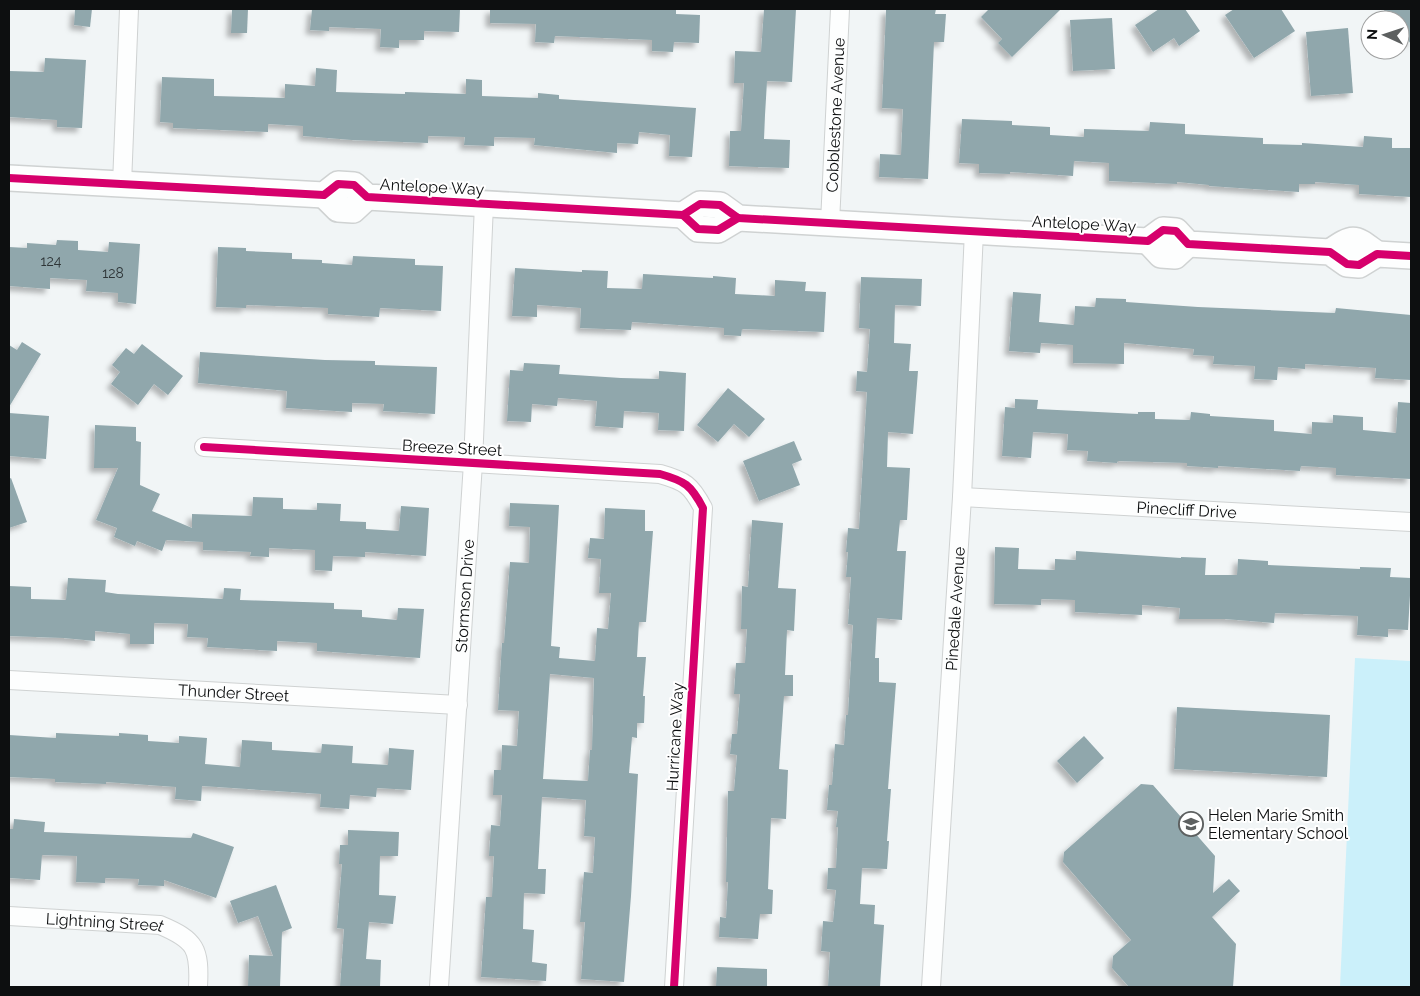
<svg xmlns="http://www.w3.org/2000/svg" width="1420" height="996" viewBox="0 0 1420 996" font-family="Raleway,sans-serif">
	<defs>
		<filter id="shadow"><feDropShadow dx="-4.5" dy="4.5" stdDeviation="2.5" flood-color="#0004"/></filter>
	</defs>
	<rect width="100%" height="100%" fill="#f1f5f6"/>
	<polygon fill="#cbf0fa" points="1355,658 1411,661 1411,987 1340,987"/>
	<g fill="#90a7ac" fill-rule="evenodd" filter="url(#shadow)">
		<polygon points="75,9 92,9 90,27 74,25"/>
		<polygon points="232,9 248,9 247,33 231,33"/>
		<polygon points="312,9 460,9 459,32 424,31 424,40 399,40 399,48 380,47 381,29 329,27 329,31 310,30"/>
		<polygon points="490,9 676,9 676,14 700,15 699,43 674,42 673,52 652,51 652,40 555,36 554,43 535,42 536,24 490,23"/>
		<polygon points="764,9 796,9 792,82 767,81 765,115 764,139 790,140 789,168 729,166 730,131 741,131 744,83 734,83 735,51 761,52"/>
		<polygon points="896,9 936,9 935,14 946,14 944,42 934,42 928,179 879,177 880,154 901,155 903,109 882,108 886,10"/>
		<polygon points="989,9 1061,9 1012,57 998,43 1002,39 981,17"/>
		<polygon points="1159,9 1185,9 1200,31 1179,46 1174,38 1153,52 1135,25"/>
		<polygon points="1234,9 1281,9 1295,31 1254,58 1225,15"/>
		<polygon points="1383,9 1411,9 1411,44 1400,30 1400,20 1392,20"/>
		<polygon points="1112,18 1115,69 1073,71 1070,20"/>
		<polygon points="1348,28 1353,93 1311,96 1306,32"/>
		<polygon points="45,58 86,60 82,128 57,127 57,120 9,117 9,71 44,72"/>
		<polygon points="316,68 337,70 336,92 405,94 405,92 466,94 466,79 482,80 482,96 538,98 538,93 559,95 559,99 696,108 692,157 669,156 670,135 639,132 638,144 617,143 617,153 534,145 535,138 494,137 494,146 464,145 465,137 428,136 428,143 352,140 303,136 303,126 268,124 268,132 173,128 173,123 160,122 162,77 214,79 214,96 285,98 285,84 315,86"/>
		<polygon points="962,119 1012,121 1012,125 1050,127 1050,135 1084,137 1084,129 1149,131 1150,122 1185,124 1185,134 1263,138 1263,144 1302,145 1302,143 1363,147 1364,136 1392,138 1392,148 1411,148 1411,197 1359,194 1359,185 1315,182 1315,184 1299,184 1299,192 1209,186 1209,185 1177,182 1177,184 1109,181 1109,163 1074,161 1073,176 1010,172 1010,174 979,173 979,164 959,163"/>
		<polygon points="57,240 78,241 78,250 108,252 109,242 140,244 136,304 118,302 118,293 86,291 87,280 50,278 50,289 9,286 9,247 27,248 27,243 56,245"/>
		<polygon points="218,247 246,248 246,251 292,253 292,259 322,260 322,263 352,265 353,256 415,259 415,265 443,266 441,311 380,308 379,317 328,314 328,308 246,305 246,308 216,307"/>
		<polygon points="515,268 582,272 582,270 608,271 607,288 642,289 643,274 713,278 713,276 736,278 735,294 775,296 775,280 806,282 805,291 826,292 824,332 742,329 741,336 724,335 724,328 632,322 631,330 580,328 581,308 537,305 537,317 512,316"/>
		<polygon points="861,277 922,279 921,306 895,305 894,343 911,344 909,371 918,371 913,434 888,432 887,467 910,468 907,520 900,520 897,551 906,551 902,620 877,618 875,658 879,658 879,682 896,683 888,789 891,789 887,841 889,841 887,869 862,868 860,904 875,905 874,924 884,925 880,987 828,987 830,952 821,951 823,921 833,922 836,890 827,889 828,868 836,868 838,827 836,827 838,811 827,810 829,785 832,785 835,744 844,745 846,715 848,715 853,625 848,624 851,577 846,577 848,552 846,552 848,528 859,529 867,392 856,391 857,371 867,372 870,329 859,328"/>
		<polygon points="1013,292 1041,294 1039,322 1074,325 1075,306 1095,307 1096,298 1126,299 1126,302 1198,307 1335,313 1336,308 1411,315 1411,380 1375,378 1376,368 1305,364 1305,369 1278,367 1277,380 1254,379 1255,366 1213,364 1214,356 1193,355 1194,349 1124,343 1124,364 1073,363 1073,345 1041,343 1040,353 1009,351"/>
		<polygon points="22,342 41,354 9,407 9,345 17,350"/>
		<polygon points="142,344 183,376 168,395 154,384 138,405 111,384 120,372 112,365 126,348 134,354"/>
		<polygon points="200,352 325,360 375,361 375,365 437,367 435,414 383,411 384,404 352,403 352,412 286,408 287,391 198,383"/>
		<polygon points="524,363 560,365 559,374 621,378 659,379 659,371 686,373 684,431 658,430 659,413 624,411 623,428 595,426 597,401 558,398 557,406 532,404 531,422 507,421 510,370 523,371"/>
		<polygon points="728,388 765,419 749,437 734,424 718,442 697,425"/>
		<polygon points="1015,399 1038,400 1037,409 1138,414 1138,412 1155,412 1155,419 1190,420 1191,412 1210,414 1210,416 1274,420 1274,431 1312,434 1312,422 1333,423 1333,415 1363,417 1363,430 1396,433 1398,402 1411,403 1411,479 1336,475 1336,468 1301,466 1300,471 1218,466 1218,468 1187,466 1187,463 1118,461 1117,463 1087,461 1088,451 1067,450 1068,434 1033,432 1031,458 1002,456 1005,407 1015,408"/>
		<polygon points="9,413 49,416 46,459 9,456"/>
		<polygon points="95,425 136,427 136,441 141,442 140,485 160,494 152,511 192,528 192,514 252,516 253,497 283,498 283,509 317,510 317,503 341,504 340,521 366,522 366,529 399,531 401,506 429,508 426,556 365,552 365,557 333,556 332,571 315,570 315,550 269,548 269,557 250,556 251,552 203,550 203,542 166,540 162,551 137,541 135,546 114,537 117,528 96,520 118,468 94,468"/>
		<polygon points="794,441 802,460 792,464 800,485 759,501 743,461"/>
		<polygon points="11,478 27,522 9,528 9,479"/>
		<path d="M510 503 559 505 551 646 560 647 559 658 595 661 597 628 608 629 611 593H599L601 559 588 558 590 538 604 539 605 508 645 510V531H653L646 622H639L637 657H646L643 696H645L644 723H637V738L632 737 629 773 638 774 631 896 624 982 581 979 585 922H580L584 872 593 873 595 837 584 836 586 800 542 797 538 869H546L545 894 524 893 523 929 534 930 532 962 547 964 546 981 481 977 486 897H492L494 856H489L491 825 500 826 502 795H493L494 770H501L502 745 517 746 519 711 498 710 502 643H504L510 562 529 563 530 527 509 526ZM550 674 594 678 592 750H590L588 781 543 779Z"/>
		<polygon points="752,520 783,523 778,588 796,589 794,631 787,630 785,675 793,675 793,696 784,696 779,769 788,770 786,819 771,818 768,889 773,890 772,914 760,914 758,939 719,937 720,917 726,918 728,882 726,882 728,791 734,791 737,755 730,754 732,734 737,734 740,694 734,694 736,663 745,663 747,629 741,629 742,586 748,587"/>
		<polygon points="995,547 1019,548 1018,569 1055,570 1055,559 1076,560 1076,551 1181,558 1181,557 1206,558 1205,575 1237,575 1238,559 1268,561 1268,565 1360,569 1360,567 1391,568 1390,577 1411,578 1408,630 1388,629 1388,637 1357,635 1358,616 1275,613 1274,623 1225,619 1179,619 1180,608 1142,605 1142,615 1075,612 1075,600 1041,599 1041,605 994,604"/>
		<polygon points="68,578 106,580 105,592 118,594 223,599 224,588 241,589 240,600 334,603 334,609 362,610 362,617 397,620 398,608 424,609 420,658 317,651 317,643 277,641 277,651 207,647 208,638 187,637 188,624 154,623 154,644 130,644 130,634 95,631 95,641 64,638 9,636 9,586 31,587 31,599 66,600"/>
		<polygon points="1177,707 1330,715 1327,777 1174,769"/>
		<polygon points="56,733 119,736 119,733 148,735 148,741 179,743 179,736 207,738 205,764 240,767 242,740 272,742 272,750 321,753 322,744 353,746 352,763 388,765 389,748 414,750 411,790 377,788 376,797 350,795 349,809 320,807 321,794 202,786 201,801 175,799 176,787 106,782 106,784 55,782 55,779 9,777 9,735 56,738"/>
		<polygon points="1084,736 1104,758 1077,783 1057,761"/>
		<polygon points="1141,784 1153,785 1215,856 1213,893 1229,879 1240,891 1212,917 1236,944 1233,987 1129,987 1112,968 1113,956 1131,940 1063,862 1064,852"/>
		<polygon points="14,819 45,822 44,832 191,838 193,833 234,847 216,898 164,880 164,886 138,885 139,879 105,878 105,883 76,882 77,856 42,855 40,880 10,878 9,829 13,829"/>
		<polygon points="348,830 399,832 398,856 380,856 379,895 396,896 393,924 369,922 366,959 381,960 380,987 340,987 344,929 337,928 342,864 339,864 340,845 348,845"/>
		<polygon points="276,885 292,928 282,932 280,987 248,987 249,955 273,956 258,916 238,923 230,901"/>
		<polygon points="717,967 767,969 767,987 716,987"/>
	</g>
	<g fill="none" stroke-linecap="round" stroke-linejoin="round">
		<defs>
			<g id="street">
				<polyline points="122,184 129,9"/>
				<path id="s1" d="M830 223 840 9"/>
				<path d="M204 447 660 474C685 481 691 485 703 508L674 987"/>
				<path id="s2" d="M962 497 1411 522"/>
				<path id="s3" d="M9 680 458 705"/>
				<path id="s4" d="M9 916 160 925C196 940 200 949 198 987"/>
				<path id="s5" d="M439 987 473 463 484 204"/>
				<path id="s6" d="M931 987 962 497 974 231"/>
			</g>
			<g id="secondary">
				<polyline points="9,178 324,195 338,184 354,185 367,197 683,215 700,204 720,205 738,218 1148,241 1163,230 1176,231 1188,244 1330,252 1347,264 1359,265 1377,254 1411,256"/>
				<polyline points="324,195 338,209 353,210 367,197"/>
				<polyline points="683,215 698,229 718,230 738,218"/>
				<polyline points="1148,241 1161,255 1175,256 1188,244"/>
				<path d="M1330 252C1355 235 1354 237 1377 254"/>
			</g>
		</defs>
		<use href="#street" stroke="#cfd2d2" stroke-width="20"/>
		<use href="#secondary" stroke="#cfd2d2" stroke-width="28"/>
		<use href="#street" stroke="#fdfefe" stroke-width="18"/>
		<use href="#secondary" stroke="#fdfefe" stroke-width="25"/>
		<defs>
			<g id="cycleway">
				<polyline points="9,178 324,195 338,184 354,185 367,197 683,215 700,204 720,205 738,218 1148,241 1163,230 1176,231 1188,244 1330,252 1347,264 1359,265 1377,254 1411,256"/>
				<polyline points="683,215 698,229 718,230 738,218"/>
				<path d="M204 447 660 474C685 481 691 485 703 508L674 987"/>
			</g>
		</defs>
		<use href="#cycleway" stroke="#fff" stroke-width="11"/>
		<use href="#cycleway" stroke="#d6006c" stroke-width="8"/>
	</g>
	<defs>
		<symbol id="school-ring" viewBox="-11 -11 22 22"><circle r="9.5" fill="#fff" stroke="#5d6060" stroke-width="1.5"/><path d="M0-5L7-2L0 1L-7-2ZM-4 1L0 2.5L4 1V4Q0 6-4 4Z" fill="#5d6060"/></symbol>
	</defs>
	<g fill-rule="evenodd">
		<use href="#school-ring" x="1177" y="810" width="28" height="28"/>
	</g>
	<g text-anchor="middle" dominant-baseline="central" stroke-width="4" stroke-linejoin="round" paint-order="stroke">
		<g font-size="14" fill="#2e3537">
			<text x="51" y="261">124</text>
			<text x="113" y="273">128</text>
		</g>
		<g font-size="16" fill="#0d0f10" stroke="#fff">
			<text stroke="none"><textPath href="#s1" startOffset="108">Cobblestone Avenue</textPath></text>
			<text transform="translate(432 187) rotate(3)">Antelope Way</text>
			<text transform="translate(1084 224) rotate(3)">Antelope Way</text>
			<text transform="translate(452 448) rotate(3)">Breeze Street</text>
			<text stroke="none"><textPath href="#s2" startOffset="225">Pinecliff Drive</textPath></text>
			<text stroke="none"><textPath href="#s5" startOffset="392">Stormson Drive</textPath></text>
			<text stroke="none"><textPath href="#s6" startOffset="379">Pinedale Avenue</textPath></text>
			<text stroke="none"><textPath href="#s3" startOffset="225">Thunder Street</textPath></text>
			<text transform="translate(675 737) rotate(-87)">Hurricane Way</text>
			<text stroke="none"><textPath href="#s4" startOffset="96">Lightning Street</textPath></text>
		</g>
		<g font-size="16" fill="#0d0f10" stroke="#fff" text-anchor="start">
			<text x="1208" y="815">Helen Marie Smith<tspan x="1208" dy="18">Elementary School</tspan></text>
		</g>
	</g>
	<rect width="1420" height="996" fill="none" stroke="#0d0f10" stroke-width="20"/>
	<g transform="translate(1385 35) rotate(273)"><circle r="24" fill="#ffffff" stroke="#9e9f9f"/>
	<path d="M0-4L9 19L0 12L-9 19Z" fill="#5d6060"/>
	<text y="-8" font-size="14" font-weight="bold" text-anchor="middle" fill="#0d0f10">N</text>
	</g>
</svg>
